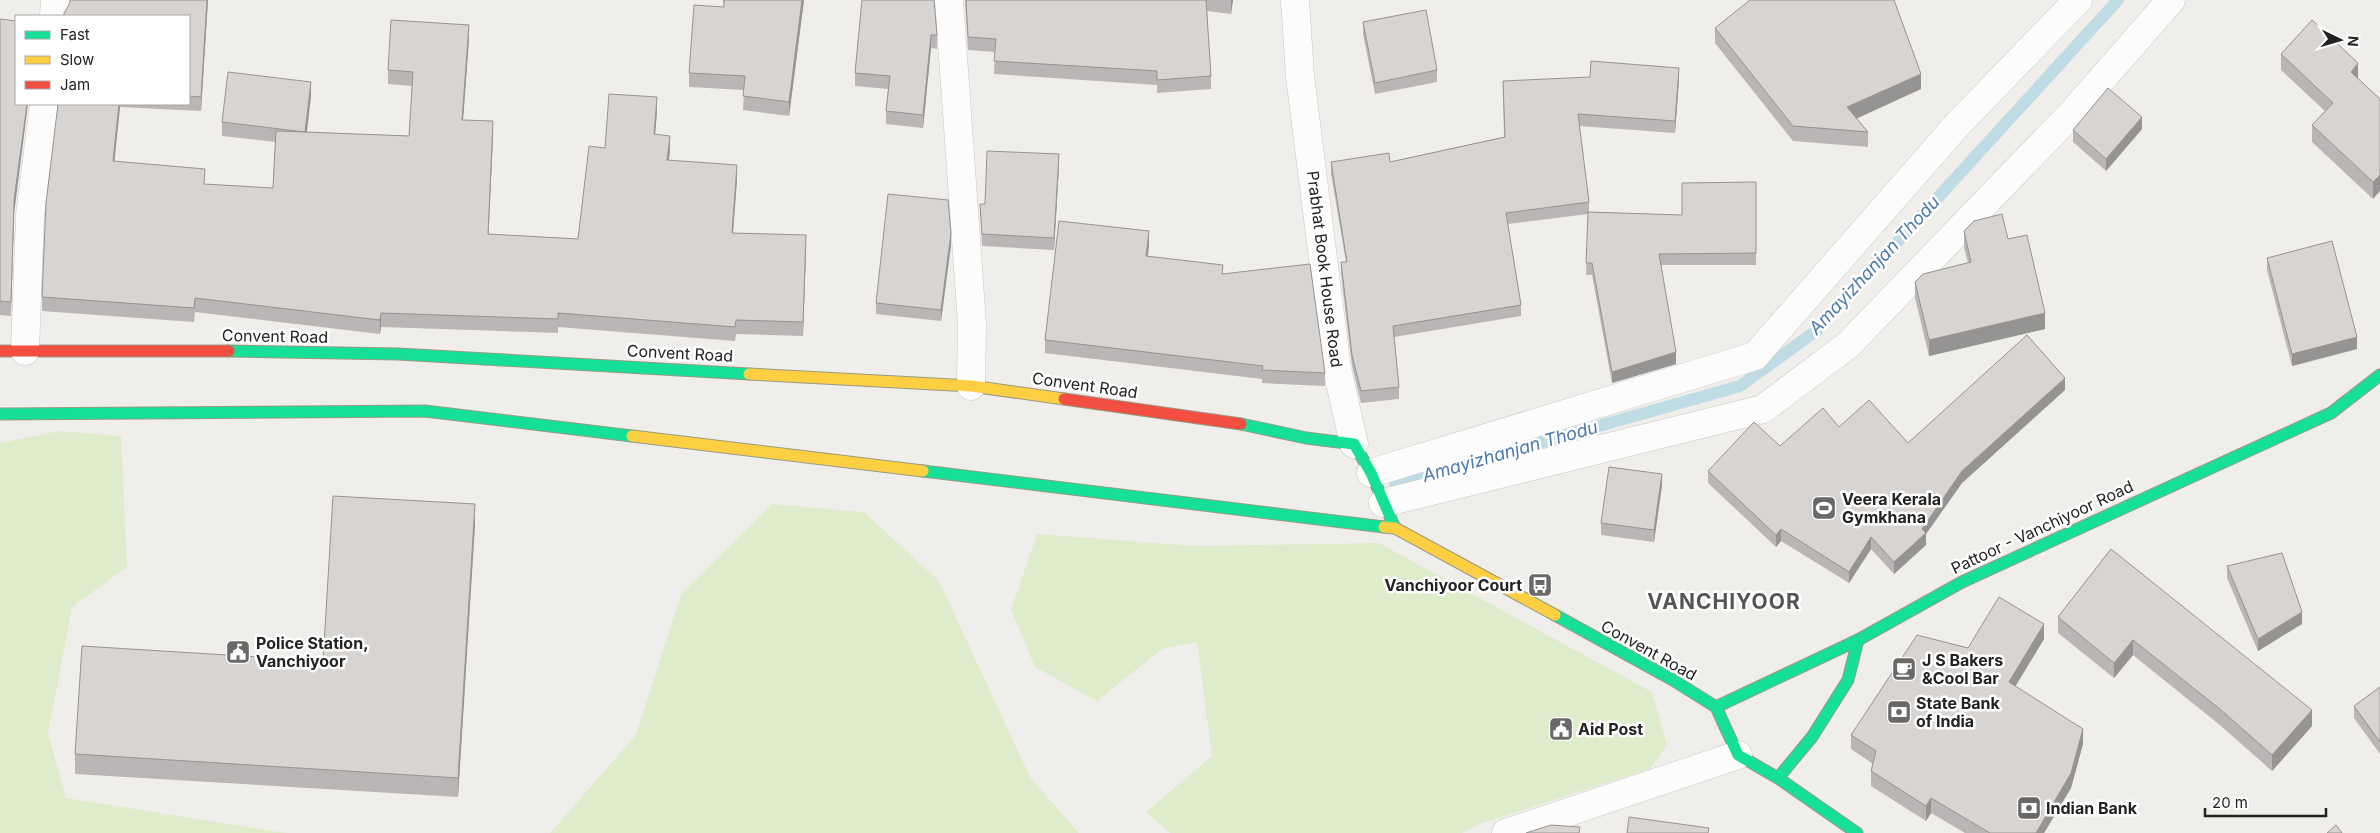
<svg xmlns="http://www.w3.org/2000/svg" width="2380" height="833" viewBox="0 0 2380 833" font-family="Inter,sans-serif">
	<rect width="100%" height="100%" fill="#f0eeeb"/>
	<g fill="#ddeccb">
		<polygon points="59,431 121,436 127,567 72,607 48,733 66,798 286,833 0,833 0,443"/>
		<polygon points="772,504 864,512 939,581 1030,777 1079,833 550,833 636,735 681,594"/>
		<polygon points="1037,534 1196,546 1379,543 1652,692 1667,745 1650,769 1479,824 1462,833 1170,833 1146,812 1212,756 1197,642 1162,649 1097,701 1035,667 1011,610"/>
	</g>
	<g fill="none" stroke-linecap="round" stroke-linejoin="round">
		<polyline stroke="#bfdbe3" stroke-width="12" points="1395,484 1740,386 1816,331 2118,0"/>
		<defs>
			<g id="street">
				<polyline points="949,0 972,324 971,386"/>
				<polyline points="1295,0 1300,76 1337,369 1354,444"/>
				<polyline points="54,16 55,0"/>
				<polyline points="25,351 30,216 44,104"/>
				<polyline points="1371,473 1755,356 1957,125 2078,0"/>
				<polyline points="1383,503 1763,409 1848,345 2074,111 2171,0"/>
				<polyline points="1506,833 1738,755"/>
			</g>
			<g id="fast">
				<polyline points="229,351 398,354 749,374"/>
				<polyline points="0,414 425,411 632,436"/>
				<polyline points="1241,424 1306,438 1354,444 1371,473 1395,528"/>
				<polyline points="923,471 1384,527"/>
				<polyline points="1555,615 1673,680 1716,707 1738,755 1778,778 1857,833"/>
				<polyline points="1716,707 1858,640 1962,582 2331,413 2380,375"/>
				<polyline points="1778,778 1812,737 1848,680 1858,640"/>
			</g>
			<g id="slow">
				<polyline points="749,374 971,386 1064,399"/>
				<polyline points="632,436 923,471"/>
				<polyline points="1384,527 1395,528 1555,615"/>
			</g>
			<g id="jam">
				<polyline points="0,351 229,351"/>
				<polyline points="1064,399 1241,424"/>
			</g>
		</defs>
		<use href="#street" stroke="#c9c8c7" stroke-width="29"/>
		<use href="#fast" stroke="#999a82" stroke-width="13"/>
		<use href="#slow" stroke="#999a82" stroke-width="13"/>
		<use href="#jam" stroke="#999a82" stroke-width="13"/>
		<use href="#street" stroke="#fdfcfc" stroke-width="28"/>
		<use href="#fast" stroke="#16e098" stroke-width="11"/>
		<use href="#slow" stroke="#ffcf43" stroke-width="11"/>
		<use href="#jam" stroke="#f24e42" stroke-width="11"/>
	</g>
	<g fill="#b9b6b5">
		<polygon points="208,0 201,111 120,107 114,161 205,184 273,188 275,142 222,136 222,122 311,96 307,132 409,136 412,86 388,84 388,70 469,39 463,120 493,135 488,234 578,239 605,148 657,111 655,134 670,150 669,160 737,179 733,233 806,249 803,336 736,334 735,341 558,327 558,333 381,327 380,334 195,312 194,322 42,311 42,297 58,104 189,104 189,16 70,3"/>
		<polygon points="723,0 804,0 789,116 743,110 744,90 689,87 689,73 724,7"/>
		<polygon points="862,0 937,35 937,49 931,48 923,128 886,124 886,111 888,89 855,86 855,73"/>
		<polygon points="965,0 1233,0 1231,14 1207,11 1211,76 1211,89 1157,93 1157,85 994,74 995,52 968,50"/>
		<polygon points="0,19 14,214 11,316 0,315"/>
		<polygon points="1363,22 1437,70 1437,82 1375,94 1363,34"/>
		<polygon points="1715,28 1921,89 1857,118 1868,132 1868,147 1793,141 1715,43"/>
		<polygon points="2281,54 2358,79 2380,99 2373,199 2312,142 2312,125 2325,111 2281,70"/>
		<polygon points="1679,79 1675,133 1579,126 1589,202 1589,212 1682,215 1756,182 1756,265 1661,265 1676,364 1612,383 1592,275 1586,275 1588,214 1508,224 1521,305 1521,316 1394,337 1399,387 1399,399 1361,403 1352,366 1341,274 1341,262 1346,262 1331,174 1331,162 1390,162 1504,137 1503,81"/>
		<polygon points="2142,129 2106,171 2073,142 2073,130"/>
		<polygon points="1059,166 1054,250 982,246 980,204 985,204"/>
		<polygon points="1964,231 2008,239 2045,329 1929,356 1915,298 1915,282 1968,263 1964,247"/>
		<polygon points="951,245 941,321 876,314 876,303"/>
		<polygon points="1149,245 1148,256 1223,274 1325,373 1325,386 1262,383 1262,379 1045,353 1045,340"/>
		<polygon points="2267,258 2357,349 2292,366 2267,270"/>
		<polygon points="2065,390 1962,483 1926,534 1926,545 1894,574 1871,549 1849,583 1781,541 1776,547 1708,483 1708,471 1780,446 1839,427 1908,443"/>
		<polygon points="1662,485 1654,542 1601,535 1601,523"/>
		<polygon points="475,524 458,797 75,774 75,754 323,661"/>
		<polygon points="2111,549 2312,726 2272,771 2221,726 2133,655 2114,678 2058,633 2058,617"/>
		<polygon points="2227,566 2302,624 2258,651 2227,578"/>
		<polygon points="2044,639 2015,686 2083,744 2071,788 2044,833 1965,833 1931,813 1926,821 1871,786 1871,771 1873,764 1851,749 1851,735 1968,648"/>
		<polygon points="2380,687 2380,754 2354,718 2354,706"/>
	</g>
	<g fill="#969493">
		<polygon points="207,0 208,0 201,111 201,97"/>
		<polygon points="802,0 804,0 789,116 789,102"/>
		<polygon points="1231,0 1233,0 1231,14"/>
		<polygon points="469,25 469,39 462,134 462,120"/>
		<polygon points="931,35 931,48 923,128 923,115"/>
		<polygon points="2358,63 2358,80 2351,72"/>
		<polygon points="1679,68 1679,79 1675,133 1675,121"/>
		<polygon points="1921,74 1921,89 1847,123 1847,107"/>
		<polygon points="311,82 311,96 305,146 305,132"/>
		<polygon points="657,97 657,111 654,148 654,134"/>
		<polygon points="27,104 28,104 14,214 11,316 14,200"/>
		<polygon points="119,104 120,104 120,107 113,175 113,161"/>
		<polygon points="2142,117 2142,129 2106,171 2106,159"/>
		<polygon points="493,121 493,135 488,248 488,234"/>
		<polygon points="670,136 670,150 667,174 667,160"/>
		<polygon points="1059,154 1059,166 1054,250 1054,238"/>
		<polygon points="737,165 737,179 732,247 732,233"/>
		<polygon points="2380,175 2380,191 2373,199 2373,182"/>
		<polygon points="1149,231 1149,245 1146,269 1146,256"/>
		<polygon points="951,233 951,245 941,321 941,310"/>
		<polygon points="806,235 806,249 803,336 803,322"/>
		<polygon points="381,313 381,327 380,334 380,320"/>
		<polygon points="2045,313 2045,329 1929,356 1929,340"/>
		<polygon points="2357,337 2357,349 2292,366 2292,354"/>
		<polygon points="1676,352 1676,364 1612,383 1612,372"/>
		<polygon points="2065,378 2065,390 1962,483 1926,534 1926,545 1894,574 1894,562 1922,529 1962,471"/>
		<polygon points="1662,474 1662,485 1654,542 1654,530"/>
		<polygon points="475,504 475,524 458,797 458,778"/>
		<polygon points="1781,529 1781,541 1776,547 1776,535"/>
		<polygon points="1871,537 1871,549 1849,583 1849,572"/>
		<polygon points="2302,612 2302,624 2258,651 2258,639"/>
		<polygon points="2044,624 2044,639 2009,697 2009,682"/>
		<polygon points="2133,640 2133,655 2114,678 2114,663"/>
		<polygon points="2312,710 2312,726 2272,771 2272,755"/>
		<polygon points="2083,729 2083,744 2071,788 2044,833 2036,833"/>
		<polygon points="1931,798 1931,813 1926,821 1926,806"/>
	</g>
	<g fill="#d7d4d2" stroke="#969493">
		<polygon points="70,0 207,0 201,97 189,96 189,16 64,16 64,13 70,3"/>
		<polygon points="724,0 802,0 789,102 743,96 745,76 689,73 694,5 724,7"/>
		<polygon points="862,0 934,0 937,35 931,35 923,115 886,111 890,76 855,73"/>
		<polygon points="966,0 1206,0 1211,76 1157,80 1157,71 994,61 996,39 968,37"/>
		<polygon points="1750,0 1894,0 1921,74 1847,107 1868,132 1793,126 1715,28"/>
		<polygon points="1426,10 1437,70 1375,83 1363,22"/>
		<polygon points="0,19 16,21 16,104 27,104 14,200 11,302 0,301"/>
		<polygon points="391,20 469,25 462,120 493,121 488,234 578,239 589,146 605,148 609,94 657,97 654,134 670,136 667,160 737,165 732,233 806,235 803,322 736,320 735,327 558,313 558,319 381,313 380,320 195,298 194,308 42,297 46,203 58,104 119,104 113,161 205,169 204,184 273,188 276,131 305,132 222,122 228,72 311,82 305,132 409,136 413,72 388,70"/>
		<polygon points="2312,20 2358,63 2351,72 2380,99 2380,175 2373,182 2312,125 2333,103 2281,54"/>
		<polygon points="1591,61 1679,68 1675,121 1578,114 1589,202 1506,213 1521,305 1393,326 1399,387 1361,391 1352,355 1341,262 1347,262 1331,162 1389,153 1390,162 1505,137 1503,81 1590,77"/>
		<polygon points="2108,88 2142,117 2106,159 2073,130"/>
		<polygon points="987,151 1059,154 1054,238 982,234 980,204 985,204"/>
		<polygon points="1756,182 1756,253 1659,254 1676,352 1612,372 1592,263 1586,263 1588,212 1682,215 1682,183"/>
		<polygon points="888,194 948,200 951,233 941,310 876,303"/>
		<polygon points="2002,214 2008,239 2027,235 2045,313 1929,340 1915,282 1923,274 1971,262 1964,231 1974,221"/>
		<polygon points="1059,221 1149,231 1146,256 1223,265 1222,274 1310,264 1325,373 1262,370 1263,366 1045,340"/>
		<polygon points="2332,241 2357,337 2292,354 2267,258"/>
		<polygon points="2027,335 2065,378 1962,471 1922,529 1926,533 1894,562 1871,537 1849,572 1781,529 1776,535 1708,471 1754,422 1780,446 1823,408 1839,427 1869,400 1908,443"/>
		<polygon points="1609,467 1662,474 1654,530 1601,523"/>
		<polygon points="333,496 475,504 458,778 75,754 82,646 323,661"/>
		<polygon points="2111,549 2312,710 2272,755 2221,710 2133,640 2114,663 2058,617"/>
		<polygon points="2282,553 2302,612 2258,639 2227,566"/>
		<polygon points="1999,597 2044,624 2009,682 2083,729 2071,773 2036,833 1990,833 1931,798 1926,806 1871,771 1876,751 1851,735 1917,635 1968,648"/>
		<polygon points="2380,687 2380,742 2354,706"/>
		<polygon points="1629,817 1709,828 1708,833 1627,833"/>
		<polygon points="1551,825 1580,827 1579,833 1526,833"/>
		<polygon points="2336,825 2342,833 2327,833"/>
	</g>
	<defs>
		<symbol id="stadium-square" viewBox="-11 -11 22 22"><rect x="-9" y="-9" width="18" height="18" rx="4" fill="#6a6968" stroke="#fff"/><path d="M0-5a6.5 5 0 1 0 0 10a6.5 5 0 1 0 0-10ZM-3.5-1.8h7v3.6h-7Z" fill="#fff"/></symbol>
		<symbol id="bus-square" viewBox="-11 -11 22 22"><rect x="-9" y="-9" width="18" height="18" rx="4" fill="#6a6968" stroke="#fff"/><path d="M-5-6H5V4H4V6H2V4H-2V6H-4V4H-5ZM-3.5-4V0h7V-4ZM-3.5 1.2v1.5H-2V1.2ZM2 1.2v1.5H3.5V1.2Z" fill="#fff"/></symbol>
		<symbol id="civic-square" viewBox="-11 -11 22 22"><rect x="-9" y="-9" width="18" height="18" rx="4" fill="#6a6968" stroke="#fff"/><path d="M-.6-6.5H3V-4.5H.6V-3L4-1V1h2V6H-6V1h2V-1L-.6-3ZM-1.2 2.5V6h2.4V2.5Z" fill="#fff"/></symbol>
		<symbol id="cafe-square" viewBox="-11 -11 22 22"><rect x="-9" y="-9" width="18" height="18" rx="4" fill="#6a6968" stroke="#fff"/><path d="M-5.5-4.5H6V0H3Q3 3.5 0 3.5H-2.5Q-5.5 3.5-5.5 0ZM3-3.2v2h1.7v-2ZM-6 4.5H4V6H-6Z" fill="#fff"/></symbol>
		<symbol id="bank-square" viewBox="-11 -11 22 22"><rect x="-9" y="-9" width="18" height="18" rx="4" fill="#6a6968" stroke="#fff"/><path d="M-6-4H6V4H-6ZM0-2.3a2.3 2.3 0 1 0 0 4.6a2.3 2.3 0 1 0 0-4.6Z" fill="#fff"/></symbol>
	</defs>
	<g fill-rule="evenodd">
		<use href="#stadium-square" x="1810" y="494" width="28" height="28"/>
		<use href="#bus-square" x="1526" y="571" width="28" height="28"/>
		<use href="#civic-square" x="224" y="638" width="28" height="28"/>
		<use href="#cafe-square" x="1890" y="655" width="28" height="28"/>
		<use href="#bank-square" x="1885" y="698" width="28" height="28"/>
		<use href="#civic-square" x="1547" y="715" width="28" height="28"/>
		<use href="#bank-square" x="2015" y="794" width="28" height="28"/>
	</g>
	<g text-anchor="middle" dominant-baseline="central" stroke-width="5" stroke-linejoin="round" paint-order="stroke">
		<g font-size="16" fill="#222" stroke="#fff">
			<text transform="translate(1325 269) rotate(83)">Prabhat Book House Road</text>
			<text transform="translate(275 336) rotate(1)">Convent Road</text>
			<text transform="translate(680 353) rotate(3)">Convent Road</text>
			<text transform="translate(1085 385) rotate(8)">Convent Road</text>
			<text transform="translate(2042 527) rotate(-25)">Pattoor - Vanchiyoor Road</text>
			<text transform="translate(1649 650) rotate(29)">Convent Road</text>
		</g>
		<g font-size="16" font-weight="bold" fill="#222" stroke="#fff" text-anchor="start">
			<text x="1842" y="499">Veera Kerala<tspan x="1842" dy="18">Gymkhana</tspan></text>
			<text x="1522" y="585" text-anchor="end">Vanchiyoor Court</text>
			<text x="256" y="643">Police Station,<tspan x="256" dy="18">Vanchiyoor</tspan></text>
			<text x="1922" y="660">J S Bakers<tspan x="1922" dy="18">&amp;Cool Bar</tspan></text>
			<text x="1916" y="703">State Bank<tspan x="1916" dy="18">of India</tspan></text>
			<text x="1578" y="729">Aid Post</text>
			<text x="2046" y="808">Indian Bank</text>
		</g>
		<g font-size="18" font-style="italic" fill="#4a7aab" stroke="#fff">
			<text transform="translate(1874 265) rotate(-47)">Amayizhanjan Thodu</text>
			<text transform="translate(1510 451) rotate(-16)">Amayizhanjan Thodu</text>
		</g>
		<g font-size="21" font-weight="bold" letter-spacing="1" fill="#555" stroke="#fff">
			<text x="1724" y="601">VANCHIYOOR</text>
		</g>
	</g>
	<rect x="15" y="15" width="175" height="90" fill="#ffffff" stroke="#a7a7a7"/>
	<rect x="25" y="31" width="25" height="8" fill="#16e098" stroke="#a7a7a7"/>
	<text x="60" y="40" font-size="15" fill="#222222">Fast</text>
	<rect x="25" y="56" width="25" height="8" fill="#ffcf43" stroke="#a7a7a7"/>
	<text x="60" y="65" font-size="15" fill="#222222">Slow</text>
	<rect x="25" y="81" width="25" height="8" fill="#f24e42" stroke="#a7a7a7"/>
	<text x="60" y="90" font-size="15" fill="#222222">Jam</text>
	<g transform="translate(2340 40) rotate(95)" stroke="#ffffff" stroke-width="4" paint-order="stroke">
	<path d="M0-4L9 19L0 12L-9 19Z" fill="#222222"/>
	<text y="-8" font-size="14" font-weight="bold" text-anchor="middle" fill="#222222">N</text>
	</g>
	<path d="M2205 808v8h121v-8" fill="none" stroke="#222222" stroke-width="2.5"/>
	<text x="2212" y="808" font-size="15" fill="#222222" stroke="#ffffff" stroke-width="4" paint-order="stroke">20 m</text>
</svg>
